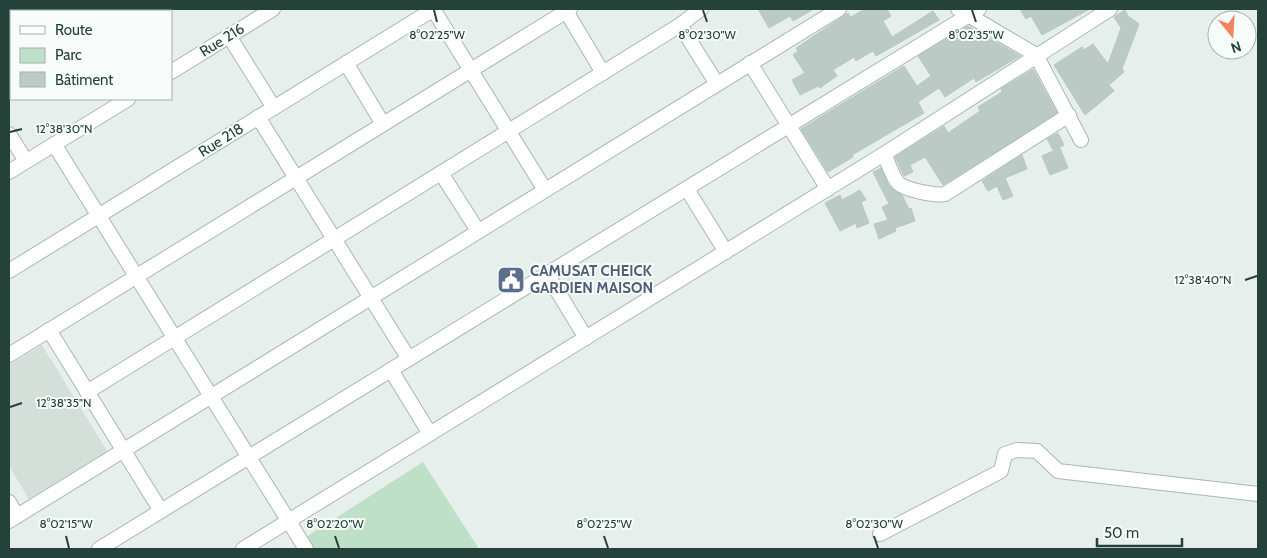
<svg xmlns="http://www.w3.org/2000/svg" width="1267" height="558" viewBox="0 0 1267 558" font-family="Cabin,sans-serif">
	<rect width="100%" height="100%" fill="#e6efeb"/>
	<polygon fill="#d4dfda" points="42,345 107,451 29,499 9,466 9,365"/>
	<polygon fill="#bfe0c8" points="423,462 479,549 310,549 303,539"/>
	<g fill="#bbcac4" stroke="#b8c9c2">
		<polygon points="758,9 814,9 793,21 790,16 769,28"/>
		<polygon points="865,9 887,9 891,16 883,21 892,37 933,11 939,20 876,56 873,51 856,61 854,57 833,70 837,76 820,88 818,86 800,95 792,80 805,73 793,55 798,51 796,48 845,15 848,13 851,17"/>
		<polygon points="1020,9 1090,9 1042,35 1031,16 1026,19"/>
		<polygon points="1125,10 1128,16 1139,24 1122,69 1124,72 1109,85 1114,91 1085,115 1054,65 1082,47 1084,50 1093,44 1108,64 1121,28 1114,17"/>
		<polygon points="968,26 1020,56 976,82 974,78 945,97 939,88 918,102 924,113 852,155 853,157 828,172 801,129 904,66 917,86 931,76 918,56"/>
		<polygon points="1033,69 1057,113 943,185 925,157 910,165 913,172 904,176 895,157 944,126 948,133 980,111 978,107 1002,92 1001,89"/>
		<polygon points="1058,133 1064,145 1053,150 1047,139"/>
		<polygon points="1060,148 1068,168 1050,175 1042,156"/>
		<polygon points="1022,155 1027,169 1005,178 1013,196 1003,200 997,186 988,191 982,181"/>
		<polygon points="881,168 889,186 902,195 909,209 911,208 915,221 895,228 896,231 879,239 874,224 888,220 882,207 889,204 873,172"/>
		<polygon points="860,190 866,200 861,202 869,223 857,228 856,223 840,231 825,203 840,195 842,200"/>
	</g>
	<g fill="none" stroke-linecap="round" stroke-linejoin="round">
		<defs>
			<g id="minor">
				<polyline points="433,9 545,190"/>
				<polyline points="958,9 1036,55 1081,140"/>
				<polyline points="101,11 105,9"/>
				<polyline points="566,11 603,73"/>
				<polyline points="680,25 717,84"/>
				<polyline points="229,36 274,108"/>
				<polyline points="346,63 383,124"/>
				<polyline points="750,63 828,189"/>
				<polyline points="9,68 11,67"/>
				<polyline points="171,72 273,9"/>
				<polyline points="258,117 409,359"/>
				<polyline points="9,134 26,161"/>
				<polyline points="54,144 306,549"/>
				<path d="M884 154C888 162 893 178 898 183 905 190 936 196 945 194L1069 115"/>
				<polyline points="9,172 128,99"/>
				<polyline points="441,173 478,231"/>
				<polyline points="687,189 726,252"/>
				<polyline points="9,271 434,9"/>
				<polyline points="547,274 586,338"/>
				<polyline points="49,330 161,511"/>
				<polyline points="9,355 570,9"/>
				<polyline points="391,370 430,434"/>
				<polyline points="87,392 680,25 701,9"/>
				<polyline points="9,502 17,516"/>
				<polyline points="9,521 839,9"/>
				<polyline points="880,534 1001,471 1005,454 1017,450 1037,451 1058,471 1258,494"/>
				<polyline points="99,549 979,9"/>
				<polyline points="243,549 884,154 1110,9"/>
			</g>
		</defs>
		<use href="#minor" stroke="#a8b8b2" stroke-width="16"/>
		<use href="#minor" stroke="#fff" stroke-width="14"/>
	</g>
	<path fill="none" stroke="#24423a" stroke-width="2" d="M434 10 437 22M703 10 707 22M972 10 976 22M10 132 22 129M1245 280 1257 276M10 407 22 403M66 536 69 548M335 536 339 548M604 536 608 548M874 536 878 548"/>
	<defs>
		<symbol id="civic-square" viewBox="-11 -11 22 22"><rect x="-9" y="-9" width="18" height="18" rx="4" fill="#5c6f8a" stroke="#f7fbf9"/><path d="M-.6-6.5H3V-4.5H.6V-3L4-1V1h2V6H-6V1h2V-1L-.6-3ZM-1.2 2.5V6h2.4V2.5Z" fill="#fff"/></symbol>
	</defs>
	<g fill-rule="evenodd">
		<use href="#civic-square" x="495" y="264" width="32" height="32"/>
	</g>
	<g text-anchor="middle" dominant-baseline="central" stroke-width="4" stroke-linejoin="round" paint-order="stroke">
		<g font-size="15" fill="#24423a" stroke="#f7fbf9">
			<text transform="translate(222 40) rotate(-32)">Rue 216</text>
			<text transform="translate(221 140) rotate(-32)">Rue 218</text>
		</g>
		<g font-size="15" font-weight="bold" fill="#4e5e75" stroke="#f7fbf9" text-anchor="start">
			<text x="530" y="271">CAMUSAT CHEICK<tspan x="530" dy="17">GARDIEN MAISON</tspan></text>
		</g>
	</g>
	<g font-size="12" text-anchor="middle" fill="#24423a" stroke="#f7fbf9" stroke-width="4" stroke-linejoin="round" paint-order="stroke">
		<text x="437" y="39">8°02'25"W</text>
		<text x="707" y="39">8°02'30"W</text>
		<text x="976" y="39">8°02'35"W</text>
		<text x="64" y="133">12°38'30"N</text>
		<text x="1203" y="284">12°38'40"N</text>
		<text x="64" y="407">12°38'35"N</text>
		<text x="66" y="528">8°02'15"W</text>
		<text x="335" y="528">8°02'20"W</text>
		<text x="604" y="528">8°02'25"W</text>
		<text x="874" y="528">8°02'30"W</text>
	</g>
	<rect width="1267" height="558" fill="none" stroke="#24423a" stroke-width="20"/>
	<rect x="10" y="10" width="162" height="90" fill="#f7fbf9" stroke="#a3b1ad"/>
	<rect x="20" y="26" width="25" height="8" fill="#ffffff" stroke="#a3b1ad"/>
	<text x="55" y="35" font-size="15" fill="#24423a">Route</text>
	<rect x="20" y="48" width="25" height="15" fill="#bfe0c8" stroke="#a3b1ad"/>
	<text x="55" y="60" font-size="15" fill="#24423a">Parc</text>
	<rect x="20" y="72" width="25" height="15" fill="#bbcac4" stroke="#a3b1ad"/>
	<text x="55" y="85" font-size="15" fill="#24423a">Bâtiment</text>
	<g transform="translate(1232 35) rotate(162)"><circle r="24" fill="#f7fbf9" stroke="#a3b1ad"/>
	<path d="M0-4L9 19L0 12L-9 19Z" fill="#f4845f"/>
	<text y="-8" font-size="14" font-weight="bold" text-anchor="middle" fill="#24423a">N</text>
	</g>
	<path d="M1097 538v8h85v-8" fill="none" stroke="#24423a" stroke-width="2.5"/>
	<text x="1104" y="538" font-size="15" fill="#24423a" stroke="#f7fbf9" stroke-width="4" paint-order="stroke">50 m</text>
</svg>
